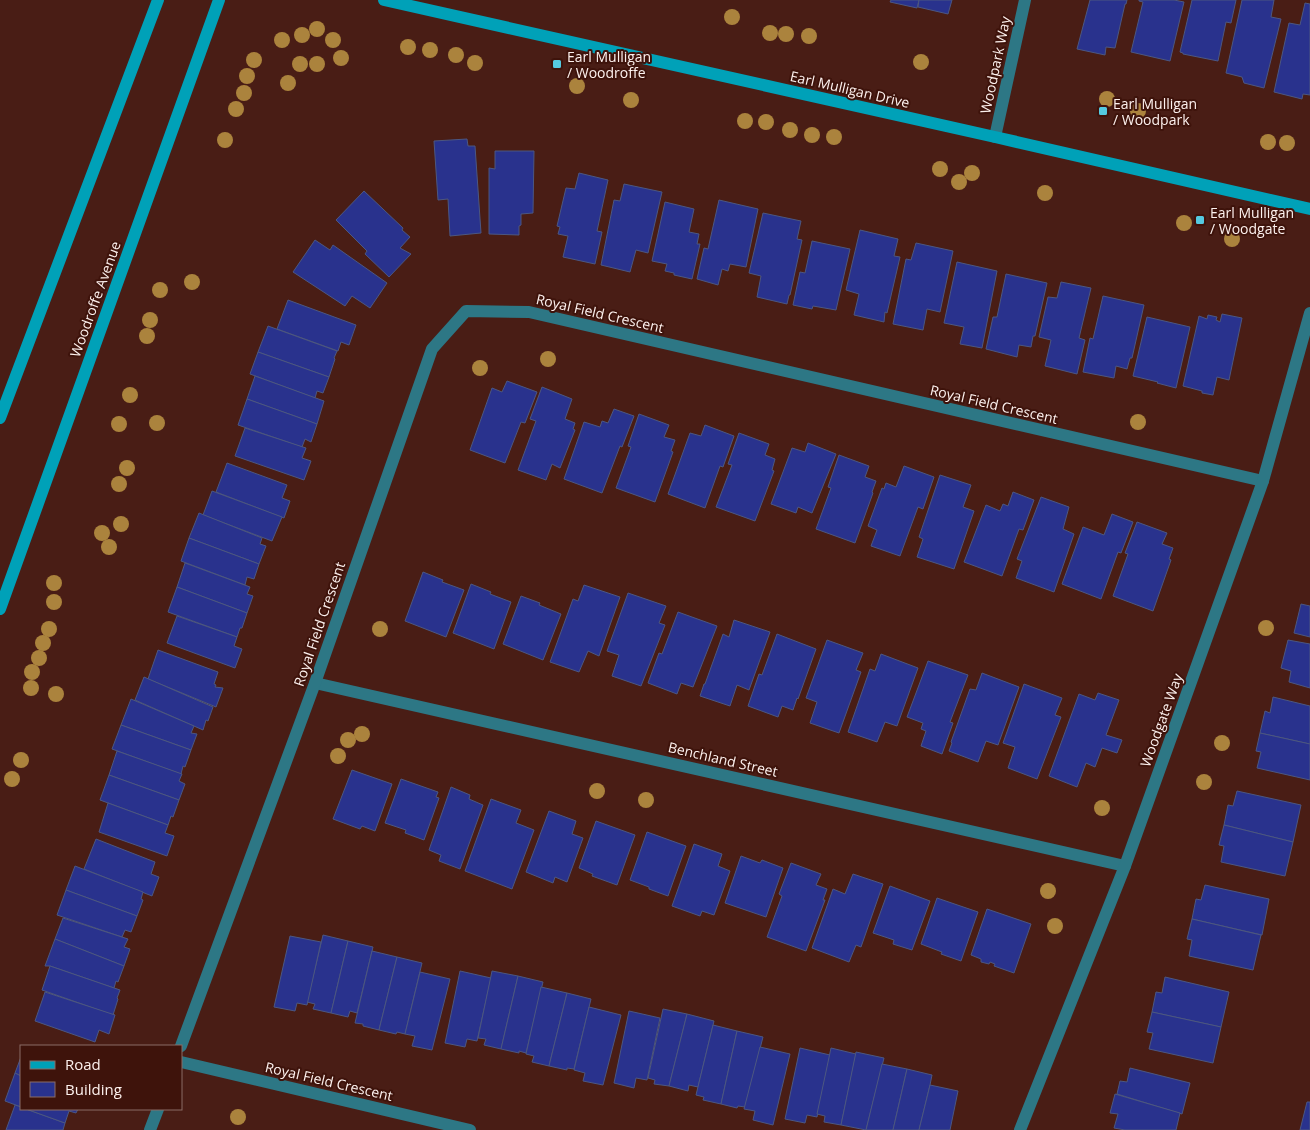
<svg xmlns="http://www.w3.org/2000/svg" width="1310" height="1130" viewBox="0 0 1310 1130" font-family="'Open Sans',sans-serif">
	<rect width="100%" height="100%" fill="#491d15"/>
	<g fill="#29328d" stroke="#4c5781">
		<polygon points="891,0 919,0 917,8 890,2"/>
		<polygon points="919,0 952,0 948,14 918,7"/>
		<polygon points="1090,0 1127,0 1126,4 1125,4 1115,48 1106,47 1105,55 1077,49"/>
		<polygon points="1139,0 1174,0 1184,2 1170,61 1131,52 1143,2 1139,1"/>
		<polygon points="1192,0 1236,0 1231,23 1226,22 1218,61 1183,54 1183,53 1180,52"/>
		<polygon points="1242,0 1274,0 1271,17 1281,19 1264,88 1244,83 1242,77 1226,73"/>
		<polygon points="1305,3 1310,4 1310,95 1303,94 1302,99 1274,92 1289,23 1300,25"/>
		<polygon points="467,139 468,146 475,146 481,233 450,236 448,199 438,200 434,141"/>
		<polygon points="495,151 534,151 533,213 521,214 521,225 519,226 519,235 489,234 489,168 495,169"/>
		<polygon points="579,173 608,180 597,231 602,232 595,264 563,257 568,236 558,234 560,227 557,226 566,188 575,189"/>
		<polygon points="624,184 662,192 648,253 636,250 630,272 601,265 614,200 620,201"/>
		<polygon points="364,191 403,228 402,230 410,237 400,248 411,254 389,277 365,254 367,251 336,220"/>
		<polygon points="719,200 758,209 746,267 730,264 728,271 722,269 718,285 697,279 704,248 708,249"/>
		<polygon points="665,202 694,209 689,232 699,234 697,244 700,244 692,279 674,275 674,273 665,271 667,264 652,261"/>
		<polygon points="763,213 801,221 797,239 802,240 790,295 789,295 787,304 757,297 761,276 749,273"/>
		<polygon points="860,230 898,239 894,256 900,257 887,313 885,312 884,322 854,315 859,294 846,290"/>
		<polygon points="315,240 330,250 333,245 387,283 370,308 352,296 345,306 293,272"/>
		<polygon points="812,241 850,249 836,310 813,306 812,309 793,305 800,272 805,273"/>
		<polygon points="916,243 953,251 940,312 927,309 923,330 893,324 906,259 911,260"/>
		<polygon points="957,262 997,271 982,348 960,344 964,327 944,323"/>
		<polygon points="1006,274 1047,283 1035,336 1033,336 1031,347 1019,345 1017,357 986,349 993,317 997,317"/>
		<polygon points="1061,282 1091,288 1079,338 1085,340 1077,374 1045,366 1051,340 1039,337 1048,297 1057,298"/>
		<polygon points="1103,296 1144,305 1132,358 1130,358 1127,369 1116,366 1114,378 1083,372 1090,338 1093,339"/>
		<polygon points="288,300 356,325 349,345 341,342 338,351 277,329"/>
		<polygon points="1222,314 1242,318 1229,380 1217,377 1213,395 1202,393 1202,391 1183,386 1199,316 1207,319 1208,315 1217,317 1216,320 1220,322"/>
		<polygon points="1147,317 1190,327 1176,388 1157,383 1158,382 1133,376"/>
		<polygon points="268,326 337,351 334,358 335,359 329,377 258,352"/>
		<polygon points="258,352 329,377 323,393 317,391 315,398 250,374"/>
		<polygon points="255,376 324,401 317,424 247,399"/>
		<polygon points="507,381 537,392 525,423 521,422 505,463 470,450 492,388 502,392"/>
		<polygon points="542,387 572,399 565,419 575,423 573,429 575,430 560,468 552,464 546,480 518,470 536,421 530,419"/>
		<polygon points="247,399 317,424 311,442 305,439 302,447 238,425"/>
		<polygon points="614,409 634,416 622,447 620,446 602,493 564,479 584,422 600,427 602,421 608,423"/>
		<polygon points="639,414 669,425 664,437 675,440 671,451 673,452 655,502 616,488 631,447 628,446"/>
		<polygon points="705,425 734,436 723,467 720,466 705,508 668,494 690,433 701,436"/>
		<polygon points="245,428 306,448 302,458 311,461 304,480 235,456"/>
		<polygon points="739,433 769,444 765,455 775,459 772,470 774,471 755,521 716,507 732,465 728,464"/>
		<polygon points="808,443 836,454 812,513 798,507 796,513 771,504 792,448 805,452"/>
		<polygon points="839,455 869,466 865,477 876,481 872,492 873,493 855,543 816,529 831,488 828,487"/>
		<polygon points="227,463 287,485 282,498 290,501 284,518 216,492"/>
		<polygon points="904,466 934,477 923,509 918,507 900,556 871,546 877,530 868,526 882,488 884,489 886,483 896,487"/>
		<polygon points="940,475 971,485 963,507 974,511 954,569 917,557 923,539 919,537"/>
		<polygon points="212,491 282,517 272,541 203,515"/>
		<polygon points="1013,492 1034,500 1023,530 1019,529 1002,576 964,562 986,505 1000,511 1003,504 1008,506"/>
		<polygon points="1041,497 1069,507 1063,529 1074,534 1054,592 1016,578 1022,561 1017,559"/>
		<polygon points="199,513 262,538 260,544 266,546 259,564 189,538"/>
		<polygon points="1112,514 1133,522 1121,553 1118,552 1101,599 1062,584 1083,527 1104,535"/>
		<polygon points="1137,522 1167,533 1162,544 1173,548 1169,559 1171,560 1153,611 1113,596 1128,554 1125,553"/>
		<polygon points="189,538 259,564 254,579 247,577 245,585 181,561"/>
		<polygon points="185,563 250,587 247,594 253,596 247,613 177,587"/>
		<polygon points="423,572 443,580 442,582 464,590 446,637 405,621"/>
		<polygon points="471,584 491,592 490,594 511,602 494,649 453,633"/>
		<polygon points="584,585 620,597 599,656 588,651 579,672 550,662 573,599 578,601"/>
		<polygon points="177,587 247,613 242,628 240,628 237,637 168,612"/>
		<polygon points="628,593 666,606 659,623 665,625 641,686 612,676 619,655 607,651"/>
		<polygon points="521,596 540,603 539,605 561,614 543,660 503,644"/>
		<polygon points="1301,604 1310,606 1310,637 1294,633"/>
		<polygon points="678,612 717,626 693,687 681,683 677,694 648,683 659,653 662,654"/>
		<polygon points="177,616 237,637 234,646 242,649 235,668 167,643"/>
		<polygon points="734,620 770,632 749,690 737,685 730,706 700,696 704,684 705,684 723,634 729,637"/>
		<polygon points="777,634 816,649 798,699 797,698 793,710 782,706 778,717 748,706 759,674 762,675"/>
		<polygon points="827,640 863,653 856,670 861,672 839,733 810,723 817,702 806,698"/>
		<polygon points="1288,640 1310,644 1310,688 1289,682 1291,671 1281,668"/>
		<polygon points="158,650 218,672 214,684 216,685 215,687 223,688 216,707 148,679"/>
		<polygon points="881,654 918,668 897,726 885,722 877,742 848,732 870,669 875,671"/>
		<polygon points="928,661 968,675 950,722 953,723 942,754 921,746 926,731 921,729 923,723 907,717"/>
		<polygon points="982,673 1019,687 998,745 986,741 978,762 949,751 952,743 951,742 970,689 976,690"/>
		<polygon points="144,677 213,707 208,721 206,720 203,730 135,700"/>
		<polygon points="1024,684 1062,698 1055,715 1061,717 1037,779 1008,768 1015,747 1003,743"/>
		<polygon points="1098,693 1119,700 1106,735 1122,740 1117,753 1102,748 1095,767 1086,763 1077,787 1049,776 1079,694 1095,700"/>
		<polygon points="1273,697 1310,706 1310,744 1260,733 1265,711 1270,713"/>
		<polygon points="131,699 194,726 191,733 197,734 191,750 121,725"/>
		<polygon points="121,725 191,750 185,767 183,766 181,774 112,749"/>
		<polygon points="1260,733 1310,744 1310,780 1257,768 1261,752 1256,751"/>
		<polygon points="117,751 182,774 179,781 185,784 179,800 109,775"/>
		<polygon points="352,770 392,784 375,831 362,826 360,829 333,819"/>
		<polygon points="109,775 179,800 173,817 171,816 168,825 100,800"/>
		<polygon points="401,779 438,792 436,797 439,798 424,840 405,833 406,830 385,823"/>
		<polygon points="451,787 470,795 469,799 483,805 460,869 439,861 441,855 429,850"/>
		<polygon points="1237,791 1301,805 1293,842 1224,825 1228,805 1233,806"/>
		<polygon points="491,799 521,810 516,823 534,830 512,889 465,871"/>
		<polygon points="108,803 168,825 165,833 174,836 167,856 99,832"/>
		<polygon points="549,811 576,821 572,834 583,838 567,882 555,877 553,883 526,872"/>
		<polygon points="596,821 635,835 617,885 592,876 593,874 579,868"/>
		<polygon points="1224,825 1293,842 1285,876 1221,862 1224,846 1219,845"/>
		<polygon points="647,832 686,846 668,896 649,889 649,887 630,880"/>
		<polygon points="96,839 155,862 151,874 159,877 152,896 84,869"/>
		<polygon points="694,844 722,854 718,866 730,871 714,915 702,911 700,916 672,906"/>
		<polygon points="741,856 760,863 762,860 783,868 766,917 725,903"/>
		<polygon points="791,863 821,874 816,885 827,889 823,900 825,900 806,951 767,937 782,896 779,894"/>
		<polygon points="75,866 143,892 141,899 143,900 137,916 66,890"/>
		<polygon points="853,874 883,884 861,947 856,945 849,962 812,948 833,889 845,894"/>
		<polygon points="1205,885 1269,899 1262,935 1192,919 1196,899 1201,900"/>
		<polygon points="890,886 930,901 912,950 893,944 894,940 873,933"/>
		<polygon points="66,890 137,916 131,932 125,930 122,937 57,915"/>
		<polygon points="937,898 978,912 961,961 941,954 942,952 921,944"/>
		<polygon points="987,909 1031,924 1014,973 994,966 995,964 990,962 989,964 981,962 981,959 971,955"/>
		<polygon points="63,918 128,939 124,947 130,949 124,966 55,939"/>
		<polygon points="1192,919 1261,935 1253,970 1189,956 1192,940 1187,939"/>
		<polygon points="323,935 348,941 331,1013 313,1009 315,1004 307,1002"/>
		<polygon points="290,936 321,942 307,1005 297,1003 295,1011 274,1007"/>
		<polygon points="55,939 124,966 118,982 116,981 114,988 50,966 45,966"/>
		<polygon points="348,941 373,947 357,1013 350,1011 348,1017 331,1013"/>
		<polygon points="372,951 397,957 379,1030 363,1026 363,1024 355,1023"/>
		<polygon points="397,957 422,963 405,1034 397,1032 396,1034 379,1030"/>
		<polygon points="50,966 120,990 117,998 118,999 113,1015 42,990"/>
		<polygon points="460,971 491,978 477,1041 467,1039 465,1047 445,1043"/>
		<polygon points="492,971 518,976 501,1049 484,1045 486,1039 478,1038"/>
		<polygon points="420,972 450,979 432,1050 412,1046 415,1036 405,1034"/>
		<polygon points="518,976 543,982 526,1053 519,1051 519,1053 501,1049"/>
		<polygon points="1165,977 1229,992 1221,1027 1152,1012 1156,992 1162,993"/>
		<polygon points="541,987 567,993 549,1066 532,1062 534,1056 526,1054"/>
		<polygon points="45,992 115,1015 109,1034 99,1030 95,1042 35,1021"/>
		<polygon points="567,993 591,999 574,1069 567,1068 567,1070 549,1066"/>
		<polygon points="589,1007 621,1015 603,1085 583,1081 585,1073 574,1070"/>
		<polygon points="663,1009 687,1014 669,1086 654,1084 655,1080 648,1078"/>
		<polygon points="629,1011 660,1018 647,1080 636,1078 634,1088 614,1083"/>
		<polygon points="1152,1012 1221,1027 1213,1063 1149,1049 1153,1033 1147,1032"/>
		<polygon points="687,1014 714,1021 698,1087 689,1085 688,1091 669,1086"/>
		<polygon points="713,1025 737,1031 721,1104 703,1100 704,1097 696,1095"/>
		<polygon points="737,1031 763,1037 745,1107 738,1106 737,1108 721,1104"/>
		<polygon points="760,1047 790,1054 773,1125 753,1120 755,1111 744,1109"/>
		<polygon points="800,1048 830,1055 817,1117 807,1115 805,1123 785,1119"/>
		<polygon points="831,1048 856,1054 841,1125 824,1122 825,1116 817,1114"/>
		<polygon points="856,1052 884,1058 866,1130 841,1125"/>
		<polygon points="21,1057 21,1076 15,1073"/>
		<polygon points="882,1064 907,1069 893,1130 866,1130"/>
		<polygon points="1130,1068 1190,1083 1182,1114 1117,1094 1120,1081 1127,1082"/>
		<polygon points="907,1069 932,1075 930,1085 919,1130 893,1130"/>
		<polygon points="15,1073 21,1076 21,1107 5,1101"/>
		<polygon points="930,1085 958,1091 950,1130 919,1130"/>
		<polygon points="1115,1094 1180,1113 1176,1130 1125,1130 1114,1128 1118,1114 1110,1113"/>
		<polygon points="1307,1102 1310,1102 1310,1130 1300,1130"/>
		<polygon points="15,1105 21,1107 21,1109 26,1109 65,1123 63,1130 6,1130"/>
		<polygon points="26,1109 78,1109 76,1113 69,1111 65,1123"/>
	</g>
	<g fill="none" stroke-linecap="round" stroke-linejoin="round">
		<g stroke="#2d7785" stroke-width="12">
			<polyline points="995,137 1025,0"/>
			<polyline points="315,683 1125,866"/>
			<polyline points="181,1046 315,683 432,349 466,311 529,312 1263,481"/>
			<polyline points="181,1062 470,1130"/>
			<polyline points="150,1130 158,1109"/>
			<polyline points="1020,1130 1125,866 1263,481 1310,313"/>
		</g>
		<g stroke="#00a1b8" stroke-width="12">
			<polyline points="384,0 995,137 1310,209"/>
			<polyline points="0,418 158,0"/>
			<polyline points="0,609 219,0"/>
		</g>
	</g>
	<g fill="#ab833d">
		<circle cx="732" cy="17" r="8"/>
		<circle cx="317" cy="29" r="8"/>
		<circle cx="770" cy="33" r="8"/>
		<circle cx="786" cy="34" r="8"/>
		<circle cx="302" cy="35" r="8"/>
		<circle cx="809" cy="36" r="8"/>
		<circle cx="282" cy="40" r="8"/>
		<circle cx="333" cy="40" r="8"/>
		<circle cx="408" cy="47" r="8"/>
		<circle cx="430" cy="50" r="8"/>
		<circle cx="456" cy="55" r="8"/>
		<circle cx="341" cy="58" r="8"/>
		<circle cx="254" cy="60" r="8"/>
		<circle cx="921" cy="62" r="8"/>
		<circle cx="475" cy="63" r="8"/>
		<circle cx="300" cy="64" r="8"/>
		<circle cx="317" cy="64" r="8"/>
		<circle cx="247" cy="76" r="8"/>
		<circle cx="288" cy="83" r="8"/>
		<circle cx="577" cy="86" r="8"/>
		<circle cx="244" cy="93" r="8"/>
		<circle cx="1107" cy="99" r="8"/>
		<circle cx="631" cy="100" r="8"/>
		<circle cx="236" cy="109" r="8"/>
		<circle cx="1138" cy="111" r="8"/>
		<circle cx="745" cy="121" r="8"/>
		<circle cx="766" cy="122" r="8"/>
		<circle cx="790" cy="130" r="8"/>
		<circle cx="812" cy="135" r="8"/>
		<circle cx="834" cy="137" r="8"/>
		<circle cx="225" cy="140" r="8"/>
		<circle cx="1268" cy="142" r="8"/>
		<circle cx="1287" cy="143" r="8"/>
		<circle cx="940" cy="169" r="8"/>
		<circle cx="972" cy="173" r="8"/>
		<circle cx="959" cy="182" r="8"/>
		<circle cx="1045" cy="193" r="8"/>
		<circle cx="1184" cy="223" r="8"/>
		<circle cx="1232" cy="239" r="8"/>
		<circle cx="192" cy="282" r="8"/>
		<circle cx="160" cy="290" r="8"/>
		<circle cx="150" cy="320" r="8"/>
		<circle cx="147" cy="336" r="8"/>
		<circle cx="548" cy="359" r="8"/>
		<circle cx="480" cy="368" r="8"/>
		<circle cx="130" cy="395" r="8"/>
		<circle cx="1138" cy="422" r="8"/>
		<circle cx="157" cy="423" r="8"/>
		<circle cx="119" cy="424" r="8"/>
		<circle cx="127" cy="468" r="8"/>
		<circle cx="119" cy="484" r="8"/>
		<circle cx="121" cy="524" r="8"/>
		<circle cx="102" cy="533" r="8"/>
		<circle cx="109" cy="547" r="8"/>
		<circle cx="54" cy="583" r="8"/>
		<circle cx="54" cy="602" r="8"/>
		<circle cx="1266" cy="628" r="8"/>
		<circle cx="49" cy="629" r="8"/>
		<circle cx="380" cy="629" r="8"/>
		<circle cx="43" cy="643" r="8"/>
		<circle cx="39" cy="658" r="8"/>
		<circle cx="32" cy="672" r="8"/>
		<circle cx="31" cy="688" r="8"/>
		<circle cx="56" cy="694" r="8"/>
		<circle cx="362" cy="734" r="8"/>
		<circle cx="348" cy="740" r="8"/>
		<circle cx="1222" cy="743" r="8"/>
		<circle cx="338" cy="756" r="8"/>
		<circle cx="21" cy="760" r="8"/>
		<circle cx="12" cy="779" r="8"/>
		<circle cx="1204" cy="782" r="8"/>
		<circle cx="597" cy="791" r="8"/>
		<circle cx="646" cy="800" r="8"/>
		<circle cx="1102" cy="808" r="8"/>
		<circle cx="1048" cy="891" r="8"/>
		<circle cx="1055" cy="926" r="8"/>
		<circle cx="238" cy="1117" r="8"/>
	</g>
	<g fill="#55cae0" stroke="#3e130b" stroke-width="2">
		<rect x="552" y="59" width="10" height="10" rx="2.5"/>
		<rect x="1098" y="106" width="10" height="10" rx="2.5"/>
		<rect x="1195" y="215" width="10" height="10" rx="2.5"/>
	</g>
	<g text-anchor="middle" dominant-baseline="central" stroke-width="4" stroke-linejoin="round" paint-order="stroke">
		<g font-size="14" fill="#fdf1ee" stroke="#3e130b" text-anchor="start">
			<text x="567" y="56">Earl Mulligan<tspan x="567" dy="16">/ Woodroffe</tspan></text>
			<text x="1113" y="103">Earl Mulligan<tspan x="1113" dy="16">/ Woodpark</tspan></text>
			<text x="1210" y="212">Earl Mulligan<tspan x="1210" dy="16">/ Woodgate</tspan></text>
		</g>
		<g font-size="14" fill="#fdf1ee" stroke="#3e130b">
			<text transform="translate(995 65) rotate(-78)">Woodpark Way</text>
			<text transform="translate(850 89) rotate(13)">Earl Mulligan Drive</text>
			<text transform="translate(95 299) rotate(-70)">Woodroffe Avenue</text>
			<text transform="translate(600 313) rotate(13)">Royal Field Crescent</text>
			<text transform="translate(994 404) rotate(13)">Royal Field Crescent</text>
			<text transform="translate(319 624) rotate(-71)">Royal Field Crescent</text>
			<text transform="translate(1161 720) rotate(-70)">Woodgate Way</text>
			<text transform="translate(723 759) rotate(13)">Benchland Street</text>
			<text transform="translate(329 1081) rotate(13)">Royal Field Crescent</text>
		</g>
	</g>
	<rect x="20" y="1045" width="162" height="65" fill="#3e130b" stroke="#8a6c66"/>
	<rect x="30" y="1061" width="25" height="8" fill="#00a1b8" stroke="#8a6c66"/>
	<text x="65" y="1070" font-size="15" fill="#fdf1ee">Road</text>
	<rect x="30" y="1082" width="25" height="15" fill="#29328d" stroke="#8a6c66"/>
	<text x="65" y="1095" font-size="15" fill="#fdf1ee">Building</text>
</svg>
